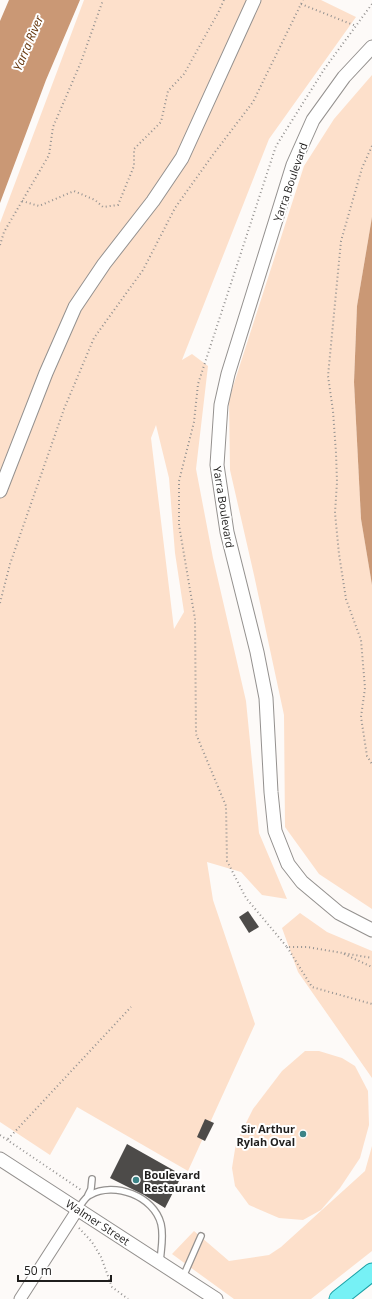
<svg xmlns="http://www.w3.org/2000/svg" width="372" height="1299" viewBox="0 0 372 1299" font-family="'Open Sans',sans-serif">
	<rect width="100%" height="100%" fill="#fdfaf8"/>
	<g fill="#fde0cb" fill-rule="evenodd">
		<path d="M84 0H321L356 17 269 139 182 360 192 354 208 366 196 469 213 558 246 701 259 833 287 899 262 895 241 872 207 862 213 900 255 1024 188 1171 77 1107 50 1155 0 1122V223ZM156 425 169 478 175 553 184 612 174 629 151 438Z"/>
		<polygon points="372,75 372,217 357,306 354,382 361,519 372,585 372,909 319,874 285,827 284,715 254,575 230,470 229,399 304,166 334,119"/>
		<polygon points="300,913 327,932 372,951 372,1078 298,972 282,928"/>
		<polygon points="305,1051 319,1051 342,1058 355,1066 368,1091 369,1125 360,1158 340,1188 321,1210 303,1220 279,1218 249,1205 235,1186 232,1168 236,1143 253,1109 282,1071"/>
		<polygon points="372,1146 372,1251 311,1299 234,1299 172,1254 194,1231 229,1261 269,1255 281,1247 365,1171"/>
	</g>
	<g fill="#ca9875">
		<polygon points="9,0 80,0 46,80 0,203 0,21"/>
		<polygon points="372,217 372,585 361,519 354,382 357,306"/>
	</g>
	<g fill="#4d4b49">
		<polygon points="248,911 259,927 249,933 239,917"/>
		<polygon points="205,1119 214,1123 205,1141 197,1137"/>
		<polygon points="127,1144 182,1175 165,1208 144,1195 110,1178"/>
	</g>
	<g fill="none" stroke-linecap="round" stroke-linejoin="round">
		<defs>
			<g id="service">
				<polyline points="88,1195 91,1189 92,1179"/>
				<path d="M78 1209C81 1205 85 1197 90 1195 114 1181 154 1196 161 1224 164 1237 161 1249 160 1262"/>
				<polyline points="183,1277 201,1236"/>
			</g>
			<polyline id="minor" points="20,1299 78,1209"/>
			<g id="tertiary">
				<polyline points="372,47 344,77 313,120 293,165 228,374 221,405 217,465 227,532 257,652 266,698 271,792 275,831 288,864 302,882 339,913 372,930"/>
				<polyline points="0,491 46,373 75,307 104,264 153,201 182,158 254,0"/>
				<polyline points="0,1159 216,1299"/>
			</g>
			<polyline id="primary" points="338,1299 372,1272"/>
		</defs>
		<use href="#service" stroke="#94918f" stroke-width="8"/>
		<use href="#minor" stroke="#94918f" stroke-width="13"/>
		<use href="#tertiary" stroke="#94918f" stroke-width="15"/>
		<use href="#primary" stroke="#1ca1a6" stroke-width="19"/>
		<g stroke="#949291" stroke-width="2" stroke-dasharray="1 3" stroke-linecap="butt">
			<polyline points="301,4 356,26"/>
			<polyline points="372,4 325,68 276,146 198,384 194,422 179,481 179,525 195,619 196,734 226,806 227,861 246,898 287,947 307,947 372,958"/>
			<polyline points="372,146 362,168 341,241 328,376 333,411 336,453 337,482 335,513 339,554 346,599 361,640 365,688 361,717 367,756 372,764"/>
			<polyline points="22,201 39,206 74,191 95,200 103,207 118,205 134,166 134,149 161,122 168,91 184,74 218,13 224,0"/>
			<polyline points="0,245 4,232 49,155 53,127 81,62 103,0"/>
			<polyline points="0,603 10,564 64,409 94,338 143,270 175,208 212,156 253,102 303,0"/>
			<polyline points="287,947 312,987 372,1004"/>
			<polyline points="344,954 372,967"/>
			<polyline points="0,1135 81,1190"/>
			<polyline points="8,1139 131,1007"/>
			<polyline points="79,1228 92,1242 101,1257 112,1287 128,1299"/>
		</g>
		<use href="#service" stroke="#fff" stroke-width="5.5"/>
		<use href="#minor" stroke="#fff" stroke-width="11"/>
		<use href="#tertiary" stroke="#fff" stroke-width="13"/>
		<use href="#primary" stroke="#76f1f5" stroke-width="17"/>
	</g>
	<g fill="#3c8487" stroke="#fff" stroke-width="1.5">
		<circle cx="303" cy="1134" r="4"/>
		<circle cx="136" cy="1180" r="4"/>
	</g>
	<g text-anchor="middle" dominant-baseline="central" stroke-width="4" stroke-linejoin="round" paint-order="stroke">
		<g font-size="11" fill="#1f1e1d" stroke="#fff">
			<text transform="translate(290 182) rotate(-71)">Yarra Boulevard</text>
			<text transform="translate(224 507) rotate(81)">Yarra Boulevard</text>
			<text transform="translate(98 1222) rotate(33)">Walmer Street</text>
		</g>
		<g font-size="11" font-weight="bold" fill="#1f1e1d" stroke="#fff" text-anchor="end">
			<text x="295" y="1128">Sir Arthur<tspan x="295" dy="13">Rylah Oval</tspan></text>
			<text x="144" y="1174" text-anchor="start">Boulevard<tspan x="144" dy="13">Restaurant</tspan></text>
		</g>
		<g font-size="12" font-style="italic" fill="#65350b" stroke="#fff">
			<text transform="translate(28 43) rotate(-67)">Yarra River</text>
		</g>
	</g>
	<path d="M18 1275v6h93v-6" fill="none" stroke="#1f1e1d" stroke-width="2"/>
	<text x="24" y="1275" font-size="12" fill="#1f1e1d" stroke="#ffffff" stroke-width="3" paint-order="stroke">50 m</text>
</svg>
